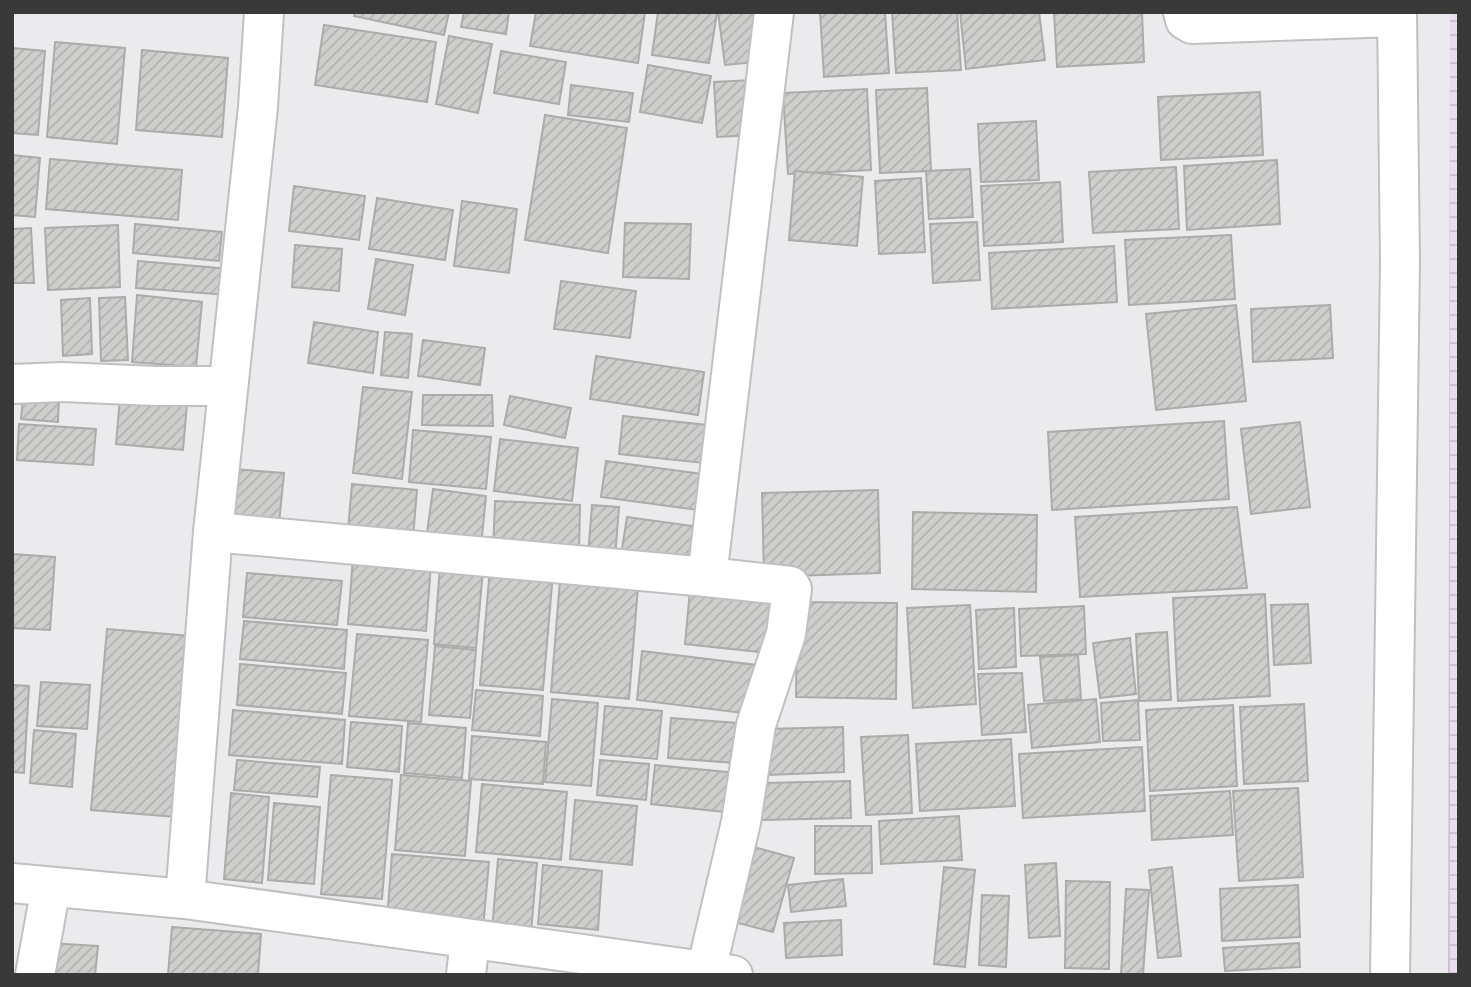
<svg xmlns="http://www.w3.org/2000/svg" width="1471" height="987" viewBox="0 0 1471 987" font-family="'DejaVu Sans',sans-serif">
	<defs>
		<pattern id="industrial-grid" width="8" height="8" patternUnits="userSpaceOnUse" patternTransform="scale(1.75)"><rect width="8" height="8" fill="#eadcef"/><path d="M0 4h8M4 0v8" fill="none" stroke="#c9bece"/></pattern>
		<pattern id="building-hatch" width="6" height="6" patternUnits="userSpaceOnUse" patternTransform="scale(1.75)"><rect width="6" height="6" fill="#cfcecd"/><path d="M-1 1l2-2M0 6l6-6M5 7l2-2" fill="none" stroke="#b2b2b1"/></pattern>
	</defs>
	<rect width="100%" height="100%" fill="#ebebed"/>
	<polygon fill="url(#industrial-grid)" points="1450,12 1459,12 1459,975 1448,975"/>
	<g fill="url(#building-hatch)" stroke="#acaba9" stroke-width="2">
		<polygon points="355,12 449,12 444,35 354,16"/>
		<polygon points="464,12 509,12 506,34 461,27"/>
		<polygon points="536,12 645,12 638,63 530,46"/>
		<polygon points="658,12 717,13 709,63 652,55"/>
		<polygon points="718,12 761,12 766,61 725,65"/>
		<polygon points="820,12 885,12 889,73 824,77"/>
		<polygon points="892,12 957,12 961,70 896,73"/>
		<polygon points="960,12 1039,12 1045,60 966,69"/>
		<polygon points="1054,12 1142,12 1144,62 1057,67"/>
		<polygon points="324,25 436,42 427,102 315,85"/>
		<polygon points="449,36 492,44 478,113 436,104"/>
		<polygon points="55,42 125,48 117,144 47,137"/>
		<polygon points="12,48 45,51 38,135 12,133"/>
		<polygon points="142,50 228,58 222,137 136,130"/>
		<polygon points="501,51 566,62 559,104 494,93"/>
		<polygon points="648,65 711,76 702,123 640,112"/>
		<polygon points="752,80 755,135 717,137 714,82"/>
		<polygon points="571,85 633,93 629,122 568,115"/>
		<polygon points="927,88 931,171 880,173 876,90"/>
		<polygon points="867,89 871,170 788,174 783,93"/>
		<polygon points="1260,92 1263,155 1161,160 1158,97"/>
		<polygon points="545,115 627,128 608,253 525,240"/>
		<polygon points="1036,121 1039,180 981,182 978,124"/>
		<polygon points="12,155 40,158 35,217 12,215"/>
		<polygon points="50,159 182,170 178,220 46,209"/>
		<polygon points="1277,160 1280,224 1187,230 1184,166"/>
		<polygon points="1176,167 1179,229 1093,233 1089,172"/>
		<polygon points="970,169 973,217 929,219 926,171"/>
		<polygon points="795,171 863,177 857,246 789,240"/>
		<polygon points="921,178 925,252 879,254 875,181"/>
		<polygon points="1060,182 1063,242 984,246 981,186"/>
		<polygon points="294,186 365,196 359,240 289,231"/>
		<polygon points="377,198 453,210 445,260 369,249"/>
		<polygon points="462,201 517,209 509,273 454,266"/>
		<polygon points="977,222 980,280 933,283 930,224"/>
		<polygon points="625,223 691,224 689,279 623,277"/>
		<polygon points="135,224 222,232 219,261 133,253"/>
		<polygon points="118,225 120,287 48,290 45,228"/>
		<polygon points="31,228 34,283 12,283 12,229"/>
		<polygon points="1231,235 1235,299 1129,305 1125,240"/>
		<polygon points="295,245 342,249 339,291 292,287"/>
		<polygon points="1114,246 1117,302 992,309 989,253"/>
		<polygon points="376,259 413,265 405,315 368,309"/>
		<polygon points="138,261 230,269 228,295 136,288"/>
		<polygon points="561,281 636,291 630,338 554,329"/>
		<polygon points="137,295 202,302 196,367 132,362"/>
		<polygon points="125,297 128,360 101,361 99,298"/>
		<polygon points="90,298 92,354 63,356 61,300"/>
		<polygon points="1236,305 1246,401 1156,410 1146,314"/>
		<polygon points="1330,305 1333,358 1253,362 1251,309"/>
		<polygon points="314,322 378,332 373,373 308,363"/>
		<polygon points="385,332 412,334 408,378 381,375"/>
		<polygon points="423,340 485,348 480,385 418,376"/>
		<polygon points="596,356 704,372 698,415 590,399"/>
		<polygon points="363,387 412,392 402,479 353,473"/>
		<polygon points="423,395 492,395 493,426 422,425"/>
		<polygon points="23,396 59,398 58,422 21,419"/>
		<polygon points="510,396 571,408 565,438 504,425"/>
		<polygon points="120,398 187,404 183,450 116,444"/>
		<polygon points="623,416 707,425 704,463 619,454"/>
		<polygon points="1224,421 1229,499 1052,510 1048,432"/>
		<polygon points="1300,422 1310,507 1251,514 1241,429"/>
		<polygon points="19,424 96,429 93,465 17,460"/>
		<polygon points="413,430 491,437 486,489 409,482"/>
		<polygon points="500,439 578,448 572,501 494,491"/>
		<polygon points="606,461 703,474 698,510 601,497"/>
		<polygon points="233,469 284,473 279,524 228,518"/>
		<polygon points="352,484 417,490 413,537 348,530"/>
		<polygon points="433,489 486,496 481,546 426,540"/>
		<polygon points="878,490 880,573 764,577 762,493"/>
		<polygon points="495,501 580,505 579,556 493,553"/>
		<polygon points="592,505 619,507 615,558 588,555"/>
		<polygon points="1237,507 1247,588 1080,597 1075,517"/>
		<polygon points="913,512 1037,515 1036,592 912,589"/>
		<polygon points="627,517 700,527 696,560 622,549"/>
		<polygon points="12,554 55,557 50,630 12,628"/>
		<polygon points="353,557 431,564 426,631 348,624"/>
		<polygon points="440,567 483,570 476,648 434,644"/>
		<polygon points="490,568 553,573 543,690 480,685"/>
		<polygon points="247,573 342,581 337,625 243,617"/>
		<polygon points="560,580 638,587 629,699 551,692"/>
		<polygon points="690,590 774,599 769,653 685,644"/>
		<polygon points="1265,594 1270,696 1178,701 1173,598"/>
		<polygon points="797,602 897,603 896,699 796,697"/>
		<polygon points="1308,604 1311,663 1274,665 1271,605"/>
		<polygon points="970,605 976,704 913,708 907,608"/>
		<polygon points="1084,606 1086,654 1021,656 1019,609"/>
		<polygon points="1014,608 1016,667 979,669 976,610"/>
		<polygon points="244,621 347,630 344,669 240,659"/>
		<polygon points="107,629 191,636 176,817 91,810"/>
		<polygon points="1167,632 1171,700 1139,701 1136,634"/>
		<polygon points="357,634 428,640 421,722 349,716"/>
		<polygon points="1130,638 1136,694 1100,698 1093,643"/>
		<polygon points="435,646 476,650 470,718 429,715"/>
		<polygon points="642,651 765,666 759,715 637,700"/>
		<polygon points="1078,655 1081,699 1044,701 1040,657"/>
		<polygon points="240,664 346,673 342,714 237,705"/>
		<polygon points="1022,673 1026,732 982,735 978,674"/>
		<polygon points="41,682 90,685 87,729 37,726"/>
		<polygon points="12,685 29,686 24,773 12,772"/>
		<polygon points="476,690 543,696 540,736 472,730"/>
		<polygon points="552,699 598,703 591,786 545,782"/>
		<polygon points="1096,699 1100,742 1032,748 1028,705"/>
		<polygon points="1138,700 1140,740 1103,741 1101,703"/>
		<polygon points="1304,704 1308,781 1244,784 1240,707"/>
		<polygon points="1233,705 1237,786 1150,791 1146,710"/>
		<polygon points="605,706 662,711 657,759 601,754"/>
		<polygon points="233,710 345,720 342,764 229,755"/>
		<polygon points="671,718 751,724 748,764 668,758"/>
		<polygon points="351,722 402,726 399,772 347,767"/>
		<polygon points="408,723 466,728 462,778 404,773"/>
		<polygon points="843,727 844,772 767,775 765,729"/>
		<polygon points="34,730 76,734 72,787 30,783"/>
		<polygon points="908,735 912,813 866,815 861,737"/>
		<polygon points="472,736 546,742 543,784 469,779"/>
		<polygon points="1011,739 1015,806 920,811 916,744"/>
		<polygon points="1142,747 1145,811 1023,818 1019,754"/>
		<polygon points="237,760 320,767 317,797 234,790"/>
		<polygon points="600,760 649,764 646,800 597,795"/>
		<polygon points="655,765 737,773 733,813 651,804"/>
		<polygon points="331,775 392,780 382,899 321,894"/>
		<polygon points="401,775 471,781 465,856 395,850"/>
		<polygon points="850,781 851,818 762,820 761,783"/>
		<polygon points="482,784 567,792 561,860 476,852"/>
		<polygon points="1298,788 1303,877 1239,881 1233,791"/>
		<polygon points="1230,791 1233,835 1152,840 1150,796"/>
		<polygon points="231,793 269,797 262,883 224,879"/>
		<polygon points="575,800 637,806 632,865 570,859"/>
		<polygon points="274,803 320,807 314,884 268,880"/>
		<polygon points="959,816 962,860 881,864 879,821"/>
		<polygon points="815,826 871,826 872,873 815,874"/>
		<polygon points="739,843 794,858 773,932 719,918"/>
		<polygon points="392,854 489,862 483,929 387,920"/>
		<polygon points="498,859 537,863 531,933 492,930"/>
		<polygon points="1056,863 1060,936 1029,938 1025,865"/>
		<polygon points="543,865 602,871 598,930 538,924"/>
		<polygon points="944,867 975,870 965,967 934,964"/>
		<polygon points="1172,867 1181,956 1158,958 1149,870"/>
		<polygon points="843,879 846,906 791,912 788,885"/>
		<polygon points="1066,881 1110,882 1109,969 1065,968"/>
		<polygon points="1298,885 1300,937 1222,941 1220,889"/>
		<polygon points="1126,889 1149,890 1143,975 1121,975"/>
		<polygon points="982,895 1009,896 1006,967 979,965"/>
		<polygon points="841,920 842,955 786,958 784,923"/>
		<polygon points="172,927 261,934 258,975 168,975"/>
		<polygon points="48,943 98,946 95,975 46,975"/>
		<polygon points="1299,943 1300,967 1225,971 1223,948"/>
	</g>
	<g fill="none" stroke-linecap="round" stroke-linejoin="round">
		<defs>
			<g id="minor">
				<polyline points="1183,12 1185,20 1192,24 1397,17"/>
				<polyline points="12,384 62,382 156,386 228,386"/>
				<polyline points="213,532 707,577"/>
				<polyline points="12,883 185,899 733,975"/>
				<polyline points="185,899 213,532 258,107 264,12"/>
				<polyline points="706,971 741,822 756,725 786,634 792,589 790,586 707,577 774,12"/>
				<polyline points="35,975 51,887"/>
				<polyline points="466,975 470,939"/>
			</g>
			<polyline id="tertiary" points="1390,975 1400,262 1397,12"/>
		</defs>
		<use href="#minor" stroke="#c0c0c2" stroke-width="42"/>
		<use href="#tertiary" stroke="#c0c0c2" stroke-width="42"/>
		<use href="#minor" stroke="#fff" stroke-width="38"/>
		<use href="#tertiary" stroke="#fff" stroke-width="38"/>
	</g>
	<rect width="1471" height="987" fill="none" stroke="#393939" stroke-width="28"/>
</svg>
